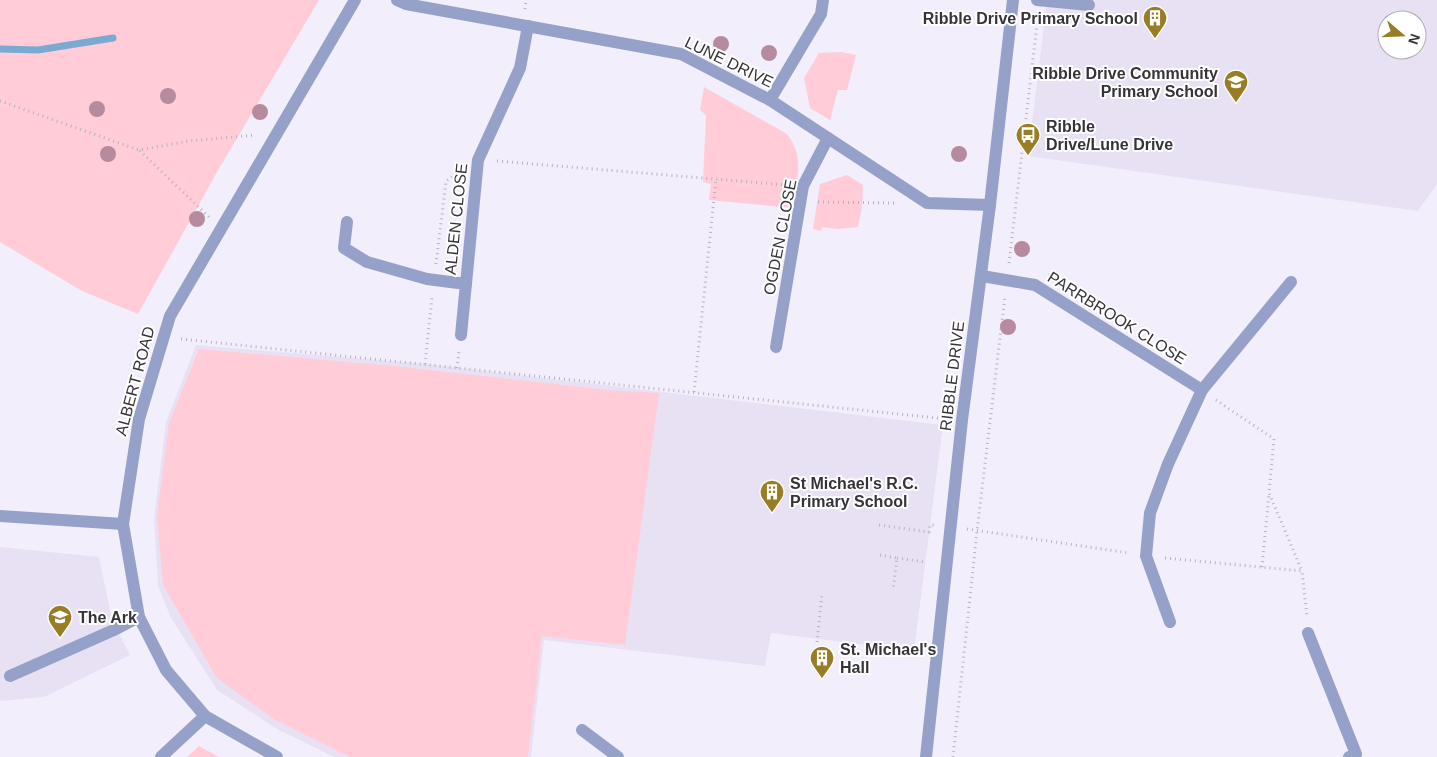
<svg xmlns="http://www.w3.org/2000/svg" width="1437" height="757" viewBox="0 0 1437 757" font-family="Arial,sans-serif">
	<rect width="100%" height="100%" fill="#f3eefb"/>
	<g fill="#e8e1f4" fill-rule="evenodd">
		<path d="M1047 0H1437V184L1418 211 1028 156ZM1387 20H1417V50H1387Z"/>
		<polygon points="196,345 425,364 943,425 914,651 771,633 765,666 544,640 531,757 334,757 277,729 217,690 171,618 158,586 154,518 166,422"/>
		<polygon points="0,547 99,557 112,620 130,655 44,697 0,701"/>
	</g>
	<g fill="#ffccd8">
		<polygon points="0,0 319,0 217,172 138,314 82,291 0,242"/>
		<polygon points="841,52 856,55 847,90 838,90 830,120 810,108 804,78 819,53"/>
		<path d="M704 87 787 134C806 158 796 181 792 208L709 200 711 184 703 182 706 115 700 110Z"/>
		<polygon points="847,175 863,185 862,207 858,227 838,229 822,227 821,231 813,229 820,184"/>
		<polygon points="199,349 394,366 607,390 659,393 625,645 542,636 528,757 350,757 275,720 217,678 163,585 157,516 169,423"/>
		<polygon points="199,746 219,757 187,757"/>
	</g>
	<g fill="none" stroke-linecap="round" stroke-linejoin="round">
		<polyline stroke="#79aad1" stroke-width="7" points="0,49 38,50 113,38"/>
		<g stroke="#b7b3be" stroke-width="3" stroke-dasharray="1 4" stroke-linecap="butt">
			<polyline points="525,9 526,0"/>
			<polyline points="0,101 139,150"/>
			<polyline points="497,161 787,185"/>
			<polyline points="818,202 894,203"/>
			<polyline points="209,217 139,150 189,141 256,135"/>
			<polyline points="1009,263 1038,16"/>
			<polyline points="436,264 446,181 459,172"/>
			<polyline points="181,339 946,419"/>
			<polyline points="425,364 432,297"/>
			<polyline points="457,368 459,351"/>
			<polyline points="694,392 716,179"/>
			<polyline points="1216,400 1274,439 1269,493 1302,571"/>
			<polyline points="879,525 929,532 930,525 934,525"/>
			<polyline points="967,529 1129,553"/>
			<polyline points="880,555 897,558 893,590"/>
			<polyline points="897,558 925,562"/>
			<polyline points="1165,558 1302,571 1307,617"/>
			<polyline points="1262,567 1269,494"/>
			<polyline points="817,642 822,593"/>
			<polyline points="953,757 977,531 1005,296"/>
		</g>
		<g stroke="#96a1ca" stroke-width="12">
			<polyline points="397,0 406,4 681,54 770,100 927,203 990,205"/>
			<polyline points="1037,0 1089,5"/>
			<polyline points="770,100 821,14 823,0"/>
			<polyline points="347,222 344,248 367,262 427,279 466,284"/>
			<polyline points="982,276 1035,285 1202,390"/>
			<polyline points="461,335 478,160 520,68 528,26"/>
			<polyline points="776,347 803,186 828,138"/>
			<polyline points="0,516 123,524"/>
			<polyline points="1170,622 1146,556 1150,513 1168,464 1202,390 1291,282"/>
			<polyline points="1308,633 1356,754 1349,757"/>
			<polyline points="10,676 116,629 139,617"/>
			<polyline points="582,730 618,757"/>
			<polyline points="161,757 205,716"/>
			<polyline points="277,757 205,716 166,670 139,617 123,524 139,419 170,316 355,0"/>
			<polyline points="926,757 962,420 990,205 1013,0"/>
		</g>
	</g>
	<g fill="#b78b9e">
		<circle cx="721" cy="44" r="8"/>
		<circle cx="769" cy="53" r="8"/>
		<circle cx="168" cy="96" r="8"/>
		<circle cx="97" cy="109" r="8"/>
		<circle cx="260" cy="112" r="8"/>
		<circle cx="108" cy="154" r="8"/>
		<circle cx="959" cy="154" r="8"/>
		<circle cx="197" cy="219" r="8"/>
		<circle cx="1022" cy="249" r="8"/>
		<circle cx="1008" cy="327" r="8"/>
	</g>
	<defs>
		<symbol id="building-pin" viewBox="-11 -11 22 30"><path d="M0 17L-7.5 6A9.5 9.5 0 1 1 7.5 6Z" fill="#987d25" stroke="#fff"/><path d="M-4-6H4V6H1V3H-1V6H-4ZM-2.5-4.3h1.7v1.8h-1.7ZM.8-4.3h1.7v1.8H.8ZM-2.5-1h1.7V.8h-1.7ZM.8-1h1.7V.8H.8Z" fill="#fff"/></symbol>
		<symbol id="school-pin" viewBox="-11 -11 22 30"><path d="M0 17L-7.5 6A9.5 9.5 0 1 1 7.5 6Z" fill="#987d25" stroke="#fff"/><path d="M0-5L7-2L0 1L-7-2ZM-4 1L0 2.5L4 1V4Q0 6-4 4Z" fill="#fff"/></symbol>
		<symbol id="bus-pin" viewBox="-11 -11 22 30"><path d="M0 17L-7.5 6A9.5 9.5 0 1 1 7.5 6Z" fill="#987d25" stroke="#fff"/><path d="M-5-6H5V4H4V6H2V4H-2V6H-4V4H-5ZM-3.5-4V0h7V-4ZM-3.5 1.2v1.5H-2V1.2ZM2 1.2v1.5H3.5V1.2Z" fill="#fff"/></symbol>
	</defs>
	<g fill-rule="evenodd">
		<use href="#building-pin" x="1141" y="4" width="28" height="38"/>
		<use href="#school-pin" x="1222" y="68" width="28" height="38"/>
		<use href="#bus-pin" x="1014" y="121" width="28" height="38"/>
		<use href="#building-pin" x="758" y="478" width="28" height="38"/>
		<use href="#school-pin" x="46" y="603" width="28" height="38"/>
		<use href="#building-pin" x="808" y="644" width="28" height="38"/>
	</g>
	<g text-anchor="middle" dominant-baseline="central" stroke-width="4" stroke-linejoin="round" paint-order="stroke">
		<g font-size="16" font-weight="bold" fill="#353338" stroke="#fff" text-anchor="start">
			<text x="1138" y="18" text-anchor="end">Ribble Drive Primary School</text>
			<text x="1218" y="73" text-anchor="end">Ribble Drive Community<tspan x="1218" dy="18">Primary School</tspan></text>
			<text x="1046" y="126">Ribble<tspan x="1046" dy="18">Drive/Lune Drive</tspan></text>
			<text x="790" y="483">St Michael's R.C.<tspan x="790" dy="18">Primary School</tspan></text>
			<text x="78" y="617">The Ark</text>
			<text x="840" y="649">St. Michael's<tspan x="840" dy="18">Hall</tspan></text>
		</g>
		<g font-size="16" fill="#353338" stroke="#fff">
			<text transform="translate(729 62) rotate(26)">LUNE DRIVE</text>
			<text transform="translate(456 219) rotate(-84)">ALDEN CLOSE</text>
			<text transform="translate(780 237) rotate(-79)">OGDEN CLOSE</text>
			<text transform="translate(1117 318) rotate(32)">PARRBROOK CLOSE</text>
			<text transform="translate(952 376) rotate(-83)">RIBBLE DRIVE</text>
			<text transform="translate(135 381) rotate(-75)">ALBERT ROAD</text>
		</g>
	</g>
	<g transform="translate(1402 35) rotate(109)"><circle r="24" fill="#ffffff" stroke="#aeadaf"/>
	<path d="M0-4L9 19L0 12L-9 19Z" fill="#987d25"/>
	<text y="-8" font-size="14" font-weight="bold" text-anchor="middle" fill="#353338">N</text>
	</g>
</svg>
